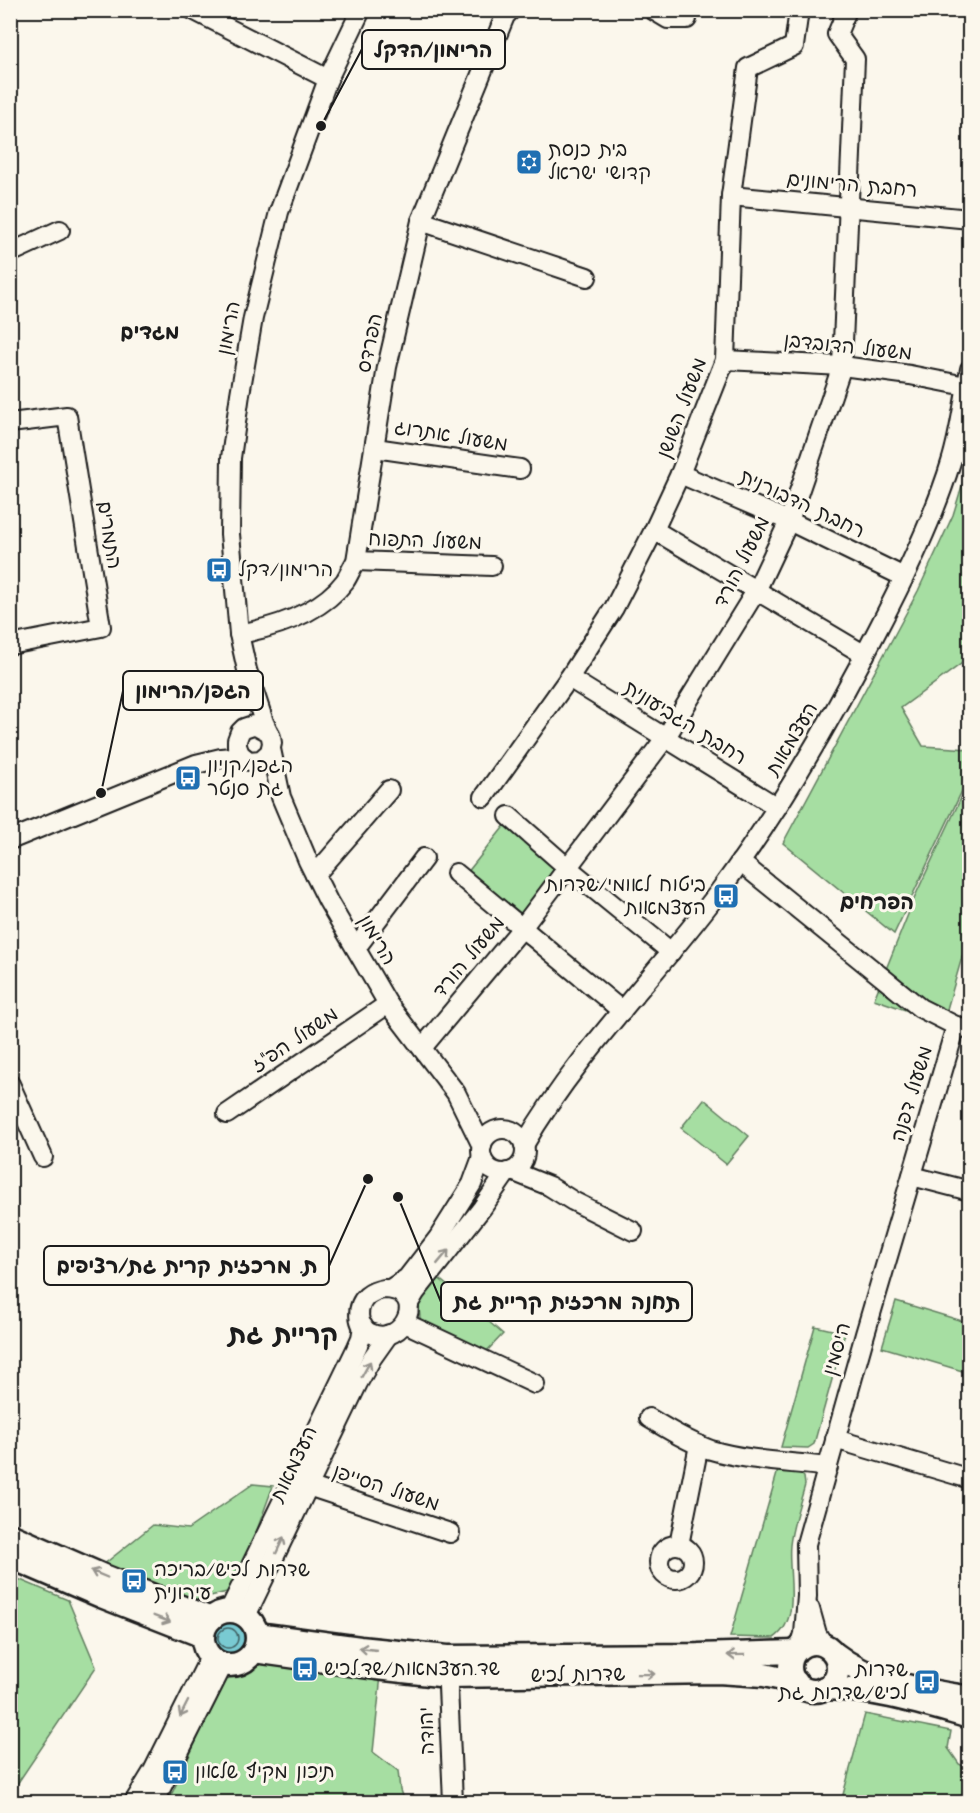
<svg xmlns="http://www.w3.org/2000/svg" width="980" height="1813" viewBox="0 0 980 1813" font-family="'Architects Daughter','Playpen Sans Hebrew',sans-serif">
	<rect width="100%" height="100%" fill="#fbf7ec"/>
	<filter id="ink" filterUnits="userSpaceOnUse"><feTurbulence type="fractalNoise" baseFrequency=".0167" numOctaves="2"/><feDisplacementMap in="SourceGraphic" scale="12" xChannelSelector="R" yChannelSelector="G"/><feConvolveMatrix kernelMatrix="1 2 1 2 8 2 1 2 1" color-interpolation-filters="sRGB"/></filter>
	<g filter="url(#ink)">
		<g fill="#a6dea2" stroke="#617d5f" stroke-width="1.5">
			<polygon points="969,463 969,658 901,708 923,746 969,749 969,776 894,934 783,843 918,591 953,515"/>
			<polygon points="969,781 969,933 943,1023 874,999 917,892"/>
			<polygon points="506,824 559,866 520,915 467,873"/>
			<polygon points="704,1099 749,1136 726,1164 681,1128"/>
			<polygon points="435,1275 503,1334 484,1354 421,1326 418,1299"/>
			<polygon points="896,1301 969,1323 969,1373 882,1347"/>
			<polygon points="815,1326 845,1333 814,1444 808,1448 781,1447"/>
			<path d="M778 1470 799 1472 804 1477 805 1485C800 1503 792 1526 790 1545 787 1573 802 1620 774 1638L730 1637Z"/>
			<polygon points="253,1484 273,1486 235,1590 194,1600 103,1565 153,1525 188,1529"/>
			<polygon points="11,1576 68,1600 96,1667 11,1793"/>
			<path d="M258 1659 381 1675 373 1752 398 1771 400 1790 404 1802H168L227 1674C240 1673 250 1669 258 1659Z"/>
			<polygon points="865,1714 951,1731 948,1748 959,1764 969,1769 969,1795 968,1802 841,1802"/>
		</g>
		<circle fill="#79cad2" stroke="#548489" stroke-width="1.5" cx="228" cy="1638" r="16"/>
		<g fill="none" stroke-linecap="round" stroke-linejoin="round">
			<circle stroke="#416265" stroke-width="1.5" cx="228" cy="1638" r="10"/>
			<defs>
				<g id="minor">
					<polyline points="193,10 328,79"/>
					<polyline points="653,10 668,19 687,19"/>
					<polyline points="731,196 970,219"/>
					<polyline points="421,221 587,277"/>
					<polyline points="10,253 60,230"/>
					<polyline points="725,360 842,366 910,375 966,386"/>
					<polyline points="10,423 67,416 101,627 10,645"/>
					<polyline points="375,448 520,469"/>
					<polyline points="680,474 789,521 904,577"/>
					<polyline points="654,530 865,655"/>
					<polyline points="356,561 492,566"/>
					<path d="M239 634C276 627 321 613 345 581 349 575 352 567 356 561L387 367 421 221 505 16 511 10"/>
					<polyline points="569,678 777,807"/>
					<polyline points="269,732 258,726 253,725 244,728 240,732 237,740 237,746 240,754 249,761 261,760 270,752 272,743 271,737 264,722 247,670 239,634 230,534 231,458 240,394 253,318 279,212 328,79 361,10"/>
					<polyline points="271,749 281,797 308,861 328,901 388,1004 456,1093 482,1146"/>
					<polyline points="484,797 569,678 614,608 654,530 680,474 725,360 731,196 748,68 794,46 799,10"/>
					<polyline points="509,816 568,868 671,952"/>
					<polyline points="10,840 196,764 221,758 242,756"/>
					<polyline points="740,862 920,1008 956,1026 970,1029"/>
					<polyline points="456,873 622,1011"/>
					<polyline points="315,875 389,790"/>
					<polyline points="356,948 424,858"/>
					<polyline points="422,1048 522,928 666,737 756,591 789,521 842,366 855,59 837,34 847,10"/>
					<polyline points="10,1084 43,1157"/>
					<polyline points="227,1114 388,1004"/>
					<circle cx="503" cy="1151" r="22"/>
					<path d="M524 1145C577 1053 654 978 718 893 780 810 831 721 878 629 905 577 934 518 951 462 960 434 964 398 970 369"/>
					<polyline points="512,1171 549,1186 573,1201 633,1231"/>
					<polyline points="912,1176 970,1191"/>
					<path d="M384 1289C430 1290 404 1349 370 1333 356 1326 356 1306 367 1296 372 1292 378 1290 384 1289Z"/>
					<polyline points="390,1289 407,1278 438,1238 472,1184 482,1157"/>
					<polyline points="409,1303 415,1293 482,1208 507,1172"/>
					<polyline points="405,1323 535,1384"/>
					<path d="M649 1418C669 1430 689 1442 711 1450 747 1461 791 1462 828 1467"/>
					<polyline points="835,1439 970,1479"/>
					<polyline points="308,1486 450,1533"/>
					<polyline points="679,1545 699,1445"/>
					<circle cx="676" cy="1562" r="17"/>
					<polyline points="810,1609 817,1634 823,1644"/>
					<polyline points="229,1611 357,1347 361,1338 363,1326"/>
					<polyline points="246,1616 358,1383 372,1358 389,1334"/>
					<polyline points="800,1647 804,1634 807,1596 806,1544 865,1334 956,1026"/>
					<polyline points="447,1663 453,1802"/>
					<polyline points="134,1802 153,1771 210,1657"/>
					<polyline points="154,1802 223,1665"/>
				</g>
				<g id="major">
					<polyline points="10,1535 106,1577 211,1619"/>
					<polyline points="10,1557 101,1596 203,1636"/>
					<circle cx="230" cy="1638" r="27"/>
					<polyline points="257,1634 360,1648 447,1657 698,1655 794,1652"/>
					<circle cx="814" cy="1667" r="24"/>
					<polyline points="254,1651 376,1668 448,1676 718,1672 764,1675 796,1682"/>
					<path d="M835 1654C873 1684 924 1690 970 1698"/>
					<path d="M824 1688C876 1689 920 1703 970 1717"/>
				</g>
			</defs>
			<use href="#minor" stroke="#1c1c1c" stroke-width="22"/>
			<use href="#major" stroke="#1c1c1c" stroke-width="27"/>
			<use href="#minor" stroke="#fbf7ec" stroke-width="18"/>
			<use href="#major" stroke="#fbf7ec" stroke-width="22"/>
		</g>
		<defs><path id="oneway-shaft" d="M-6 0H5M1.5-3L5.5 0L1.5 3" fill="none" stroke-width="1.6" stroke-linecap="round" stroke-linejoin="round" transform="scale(1.5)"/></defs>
		<g stroke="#97948e">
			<use href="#oneway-shaft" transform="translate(443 1257) rotate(-50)"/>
			<use href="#oneway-shaft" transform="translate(366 1369) rotate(-61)"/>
			<use href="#oneway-shaft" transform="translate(280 1545) rotate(-65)"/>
			<use href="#oneway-shaft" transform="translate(99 1574) rotate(-157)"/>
			<use href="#oneway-shaft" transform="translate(162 1619) rotate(21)"/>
			<use href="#oneway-shaft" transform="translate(368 1649) rotate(-174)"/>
			<use href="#oneway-shaft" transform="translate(736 1655) rotate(179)"/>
			<use href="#oneway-shaft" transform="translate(646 1674) rotate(-1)"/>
			<use href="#oneway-shaft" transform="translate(184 1709) rotate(117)"/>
		</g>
	</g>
	<defs>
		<symbol id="synagogue-square" viewBox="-11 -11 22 22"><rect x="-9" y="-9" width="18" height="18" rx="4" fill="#1f6fb2" stroke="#fbf7ec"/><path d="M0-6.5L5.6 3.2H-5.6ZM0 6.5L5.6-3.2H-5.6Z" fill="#fff"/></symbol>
		<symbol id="bus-square" viewBox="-11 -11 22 22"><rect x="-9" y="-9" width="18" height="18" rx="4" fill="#1f6fb2" stroke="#fbf7ec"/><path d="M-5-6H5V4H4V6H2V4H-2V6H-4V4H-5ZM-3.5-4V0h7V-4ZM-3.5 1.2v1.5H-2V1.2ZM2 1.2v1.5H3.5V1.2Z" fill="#fff"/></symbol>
	</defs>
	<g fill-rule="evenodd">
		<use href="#synagogue-square" x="514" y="147" width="30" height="30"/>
		<use href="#bus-square" x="204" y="555" width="30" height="30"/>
		<use href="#bus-square" x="173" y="763" width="30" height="30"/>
		<use href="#bus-square" x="711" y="881" width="30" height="30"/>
		<use href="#bus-square" x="119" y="1566" width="30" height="30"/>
		<use href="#bus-square" x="290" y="1654" width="30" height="30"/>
		<use href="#bus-square" x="912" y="1667" width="30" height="30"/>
		<use href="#bus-square" x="160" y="1757" width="30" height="30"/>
	</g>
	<g text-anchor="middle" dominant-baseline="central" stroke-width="6" stroke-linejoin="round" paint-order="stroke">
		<g font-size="20" fill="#1c1c1c" stroke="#fbf7ec" text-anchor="start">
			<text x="548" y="150">בית כנסת<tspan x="548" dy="23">קדושי ישראל</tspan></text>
			<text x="238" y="570">הרימון/דקל</text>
			<text x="207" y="766">הגפן/קניון<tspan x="207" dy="23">גת סנטר</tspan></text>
			<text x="706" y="885" text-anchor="end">ביטוח לאומי/שדרות<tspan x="706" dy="23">העצמאות</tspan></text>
			<text x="154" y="1570">שדרות לכיש/בריכה<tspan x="154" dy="23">עירונית</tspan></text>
			<text x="324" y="1669">שד.העצמאות/שד.לכיש</text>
			<text x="908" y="1670" text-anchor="end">שדרות<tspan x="908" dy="23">לכיש/שדרות גת</tspan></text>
			<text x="195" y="1772">תיכון מקיף שלאון</text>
		</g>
		<g font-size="20" fill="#1c1c1c" stroke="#fbf7ec">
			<text transform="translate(852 185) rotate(5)">רחבת הרימונים</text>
			<text transform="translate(229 328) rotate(-79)">הרימון</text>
			<text transform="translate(370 343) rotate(-78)">הפרדס</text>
			<text transform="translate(848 347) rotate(6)">משעול הדובדבן</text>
			<text transform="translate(682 408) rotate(-69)">משעול השושן</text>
			<text transform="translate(451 436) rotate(9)">משעול אתרוג</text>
			<text transform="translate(802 504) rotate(25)">רחבת הדבורנית</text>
			<text transform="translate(109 535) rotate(81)">התמרים</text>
			<text transform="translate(425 541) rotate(2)">משעול התפוח</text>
			<text transform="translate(742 562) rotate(-63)">משעול הורד</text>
			<text transform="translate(685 723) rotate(32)">רחבת הגביעונית</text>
			<text transform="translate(792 739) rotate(-59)">העצמאות</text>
			<text transform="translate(377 940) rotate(60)">הרימון</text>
			<text transform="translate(469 957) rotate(-50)">משעול הורד</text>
			<text transform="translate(295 1040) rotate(-34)">משעול הפ"ז</text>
			<text transform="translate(912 1094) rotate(-73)">משעול דפנה</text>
			<text transform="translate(837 1349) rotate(-74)">היסמין</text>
			<text transform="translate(294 1464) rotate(-64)">העצמאות</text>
			<text transform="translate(386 1488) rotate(18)">משעול הסייפן</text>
			<text transform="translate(578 1675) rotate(-1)">שדרות לכיש</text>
			<text transform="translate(427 1731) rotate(-92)">יהודה</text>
		</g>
		<g font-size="21" font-weight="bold" fill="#1c1c1c" stroke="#fbf7ec">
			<text x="150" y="332">מגדים</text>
			<text x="877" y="902">הפרחים</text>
		</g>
		<g font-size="26" font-weight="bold" fill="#1c1c1c" stroke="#fbf7ec">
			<text x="283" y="1335">קריית גת</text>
		</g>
	</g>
	<path fill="none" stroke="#1c1c1c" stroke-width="2" d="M321 126L362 49M101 793L123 691M368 1179L329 1266M398 1197L441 1302"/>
	<g fill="#1c1c1c" stroke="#fbf7ec" stroke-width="2">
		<circle cx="321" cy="126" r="6"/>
		<circle cx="101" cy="793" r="6"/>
		<circle cx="368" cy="1179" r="6"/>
		<circle cx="398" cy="1197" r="6"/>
	</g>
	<g fill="#fbf7ec" stroke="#1c1c1c" stroke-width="2">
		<rect x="362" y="30" width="143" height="39" rx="6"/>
		<rect x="123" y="671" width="140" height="39" rx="6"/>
		<rect x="44" y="1246" width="285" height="39" rx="6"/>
		<rect x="441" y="1282" width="251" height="39" rx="6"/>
	</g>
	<g font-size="21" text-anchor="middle" font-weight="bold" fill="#1c1c1c">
		<text x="433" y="57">הרימון/הדקל</text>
		<text x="193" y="698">הגפן/הרימון</text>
		<text x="187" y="1273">ת. מרכזית קרית גת/רציפים</text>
		<text x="567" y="1309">תחנה מרכזית קריית גת</text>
	</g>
	<rect width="980" height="1813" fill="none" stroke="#fbf7ec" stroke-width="36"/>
	<rect x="18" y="18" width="944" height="1777" fill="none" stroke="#1c1c1c" stroke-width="2" filter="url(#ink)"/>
</svg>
